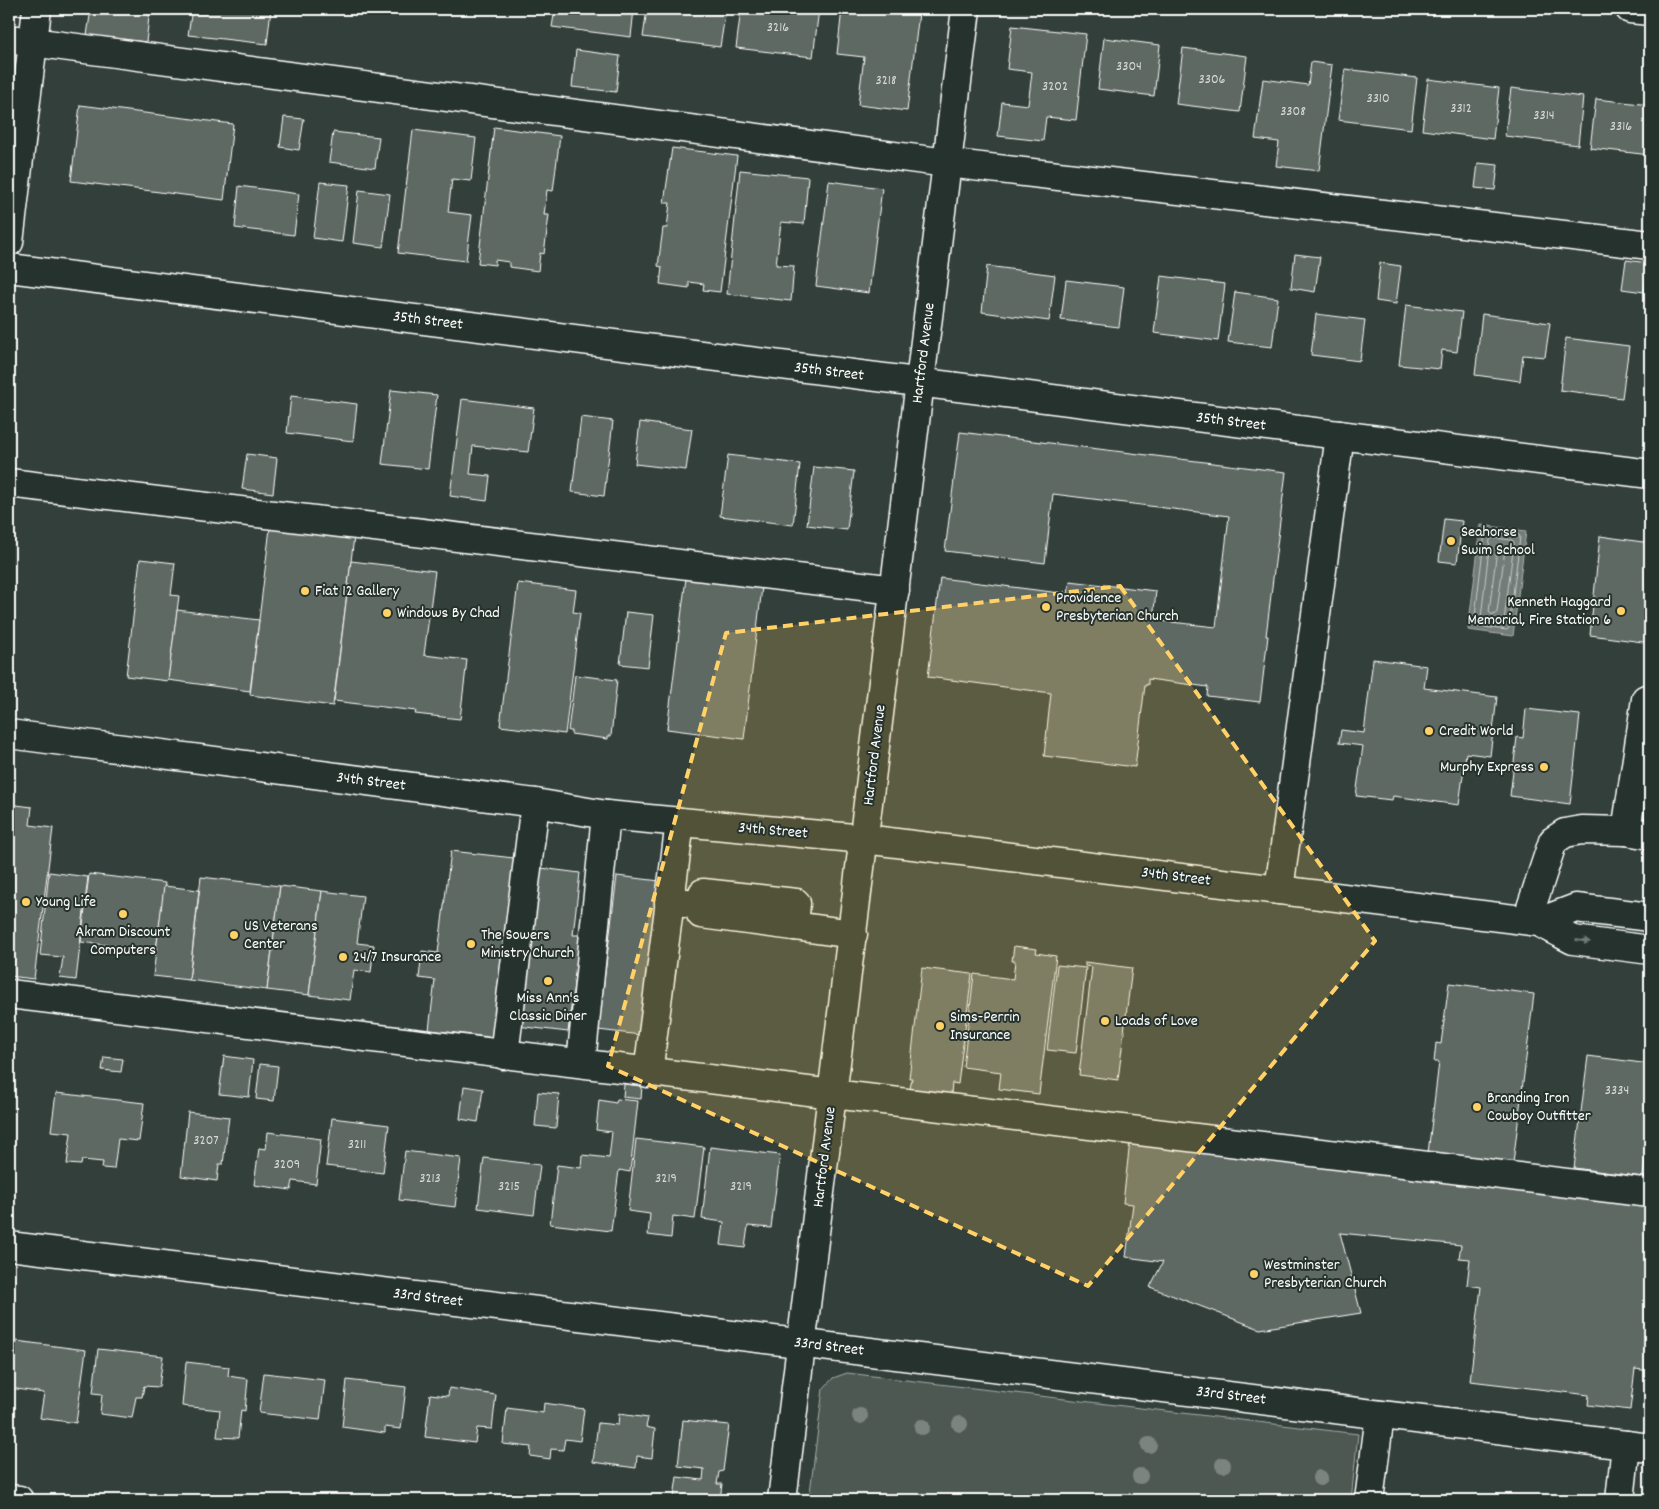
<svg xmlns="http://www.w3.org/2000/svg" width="1659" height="1509" viewBox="0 0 1659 1509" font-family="Dekko,sans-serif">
	<rect width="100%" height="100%" fill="#333f3a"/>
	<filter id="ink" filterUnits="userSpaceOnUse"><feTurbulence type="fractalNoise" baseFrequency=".02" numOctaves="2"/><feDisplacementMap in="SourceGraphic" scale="10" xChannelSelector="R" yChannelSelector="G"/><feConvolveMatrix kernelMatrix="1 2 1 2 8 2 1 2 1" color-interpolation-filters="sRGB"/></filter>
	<g filter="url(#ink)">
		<polygon fill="#4d5853" stroke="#a6aca9" points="847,1373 1358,1434 1351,1500 809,1500 823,1389 833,1378"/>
		<polygon fill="#737b78" stroke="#abb0ae" points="1481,525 1526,531 1513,636 1468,630"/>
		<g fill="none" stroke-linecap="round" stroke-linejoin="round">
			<g stroke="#c7cac9" stroke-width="1">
				<polygon points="1488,531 1519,535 1520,537 1509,628 1507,630 1476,626 1474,624 1485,533"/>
				<polygon points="1493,538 1512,540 1514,542 1504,621 1502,623 1483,621 1481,618 1490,540"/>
				<polygon points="1499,546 1504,547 1505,549 1497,612 1495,615 1491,614 1489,612 1497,549"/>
			</g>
		</g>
		<g fill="#5f6964" stroke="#fff">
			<polygon points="91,9 150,9 146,42 87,35"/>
			<polygon points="192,9 271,9 267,44 188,35"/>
			<polygon points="555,9 634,9 631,37 552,27"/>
			<polygon points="647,9 726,9 720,47 643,37"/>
			<polygon points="741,9 819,9 813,57 736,48"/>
			<polygon points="842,9 884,9 919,13 907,111 858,105 864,57 837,54"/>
			<polygon points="1012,26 1086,34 1076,120 1046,117 1043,141 998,136 1002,102 1028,105 1032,72 1007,69"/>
			<polygon points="1104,38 1160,45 1154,96 1098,89"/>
			<polygon points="1183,48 1247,56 1240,112 1176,104"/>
			<polygon points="576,50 620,56 616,92 572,87"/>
			<polygon points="1311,62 1332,65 1319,171 1276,166 1279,142 1255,139 1263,79 1308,85"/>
			<polygon points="1345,69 1417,78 1411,129 1338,120"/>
			<polygon points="1428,79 1499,88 1493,139 1422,130"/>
			<polygon points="1511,88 1583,97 1578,145 1505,136"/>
			<polygon points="1596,99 1650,105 1650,155 1590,148"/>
			<polygon points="80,105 233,124 224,200 71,181"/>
			<polygon points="284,117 304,119 299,150 280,147"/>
			<polygon points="494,127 560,136 553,191 547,190 544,215 549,215 544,254 540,253 538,271 509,267 509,262 495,260 495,265 478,263"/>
			<polygon points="413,130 476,138 471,181 452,179 448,212 472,215 466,261 398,253"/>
			<polygon points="333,132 379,137 375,168 329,162"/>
			<polygon points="672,148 737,156 720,292 703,290 704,284 689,282 689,288 660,284 662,267 658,266 663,228 667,228 670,203 664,203"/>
			<polygon points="1478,163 1498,165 1495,190 1475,188"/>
			<polygon points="740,170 808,177 804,224 781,222 776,265 794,266 791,301 727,294"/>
			<polygon points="829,181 882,188 869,293 816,286"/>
			<polygon points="320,182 349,185 342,242 313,238"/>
			<polygon points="239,186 299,194 294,235 235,228"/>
			<polygon points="359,190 390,194 383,247 353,243"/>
			<polygon points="1295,254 1320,257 1315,292 1291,288"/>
			<polygon points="1626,260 1648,263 1644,292 1622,289"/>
			<polygon points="1380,263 1401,266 1396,304 1376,301"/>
			<polygon points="987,266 1055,275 1049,321 982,312"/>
			<polygon points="1161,276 1225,284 1218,341 1154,333"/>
			<polygon points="1066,280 1124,287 1119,327 1061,320"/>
			<polygon points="1235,292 1278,298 1272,347 1228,342"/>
			<polygon points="1406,305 1462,312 1457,352 1442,350 1440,369 1399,365"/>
			<polygon points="1316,314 1365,320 1360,361 1311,355"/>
			<polygon points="1482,314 1550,323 1545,357 1523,355 1520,381 1475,375"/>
			<polygon points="1566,338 1629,346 1622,398 1560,390"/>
			<polygon points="391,390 437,395 428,469 382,464"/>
			<polygon points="291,396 357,404 353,441 287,433"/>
			<polygon points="462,399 534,408 528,452 473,446 470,474 490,476 487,501 450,496"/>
			<polygon points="581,417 613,421 604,496 572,492"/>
			<polygon points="640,422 692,429 686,470 635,464"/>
			<polygon points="960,432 1286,472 1266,636 1268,636 1260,702 1207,696 1208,687 1148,679 1148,685 1145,685 1135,767 1044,756 1051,693 928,677 940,578 1068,594 1070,581 1156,591 1153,620 1216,627 1229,516 1053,494 1045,563 945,551"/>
			<polygon points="247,454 277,458 273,493 242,489"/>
			<polygon points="728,455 800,464 793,525 720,516"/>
			<polygon points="814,467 854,471 847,530 807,525"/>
			<polygon points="1444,519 1462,521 1457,563 1439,561"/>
			<polygon points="270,528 354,537 333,706 250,695"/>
			<polygon points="1600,536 1650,543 1650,643 1590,635"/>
			<polygon points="140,559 175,563 171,595 179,596 168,681 126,676"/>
			<polygon points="351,561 435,571 424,655 467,660 460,719 415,714 416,711 334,701"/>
			<polygon points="686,578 762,587 744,739 667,729"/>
			<polygon points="518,583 576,590 573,612 580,613 565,734 500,726"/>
			<polygon points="177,610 259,620 250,691 168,680"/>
			<polygon points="626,612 654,615 648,667 620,664"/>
			<polygon points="1373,659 1427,666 1424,688 1497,697 1490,756 1466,753 1459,805 1393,796 1392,800 1356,796 1363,746 1339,743 1341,730 1364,733"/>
			<polygon points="575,675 617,680 611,736 608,736 608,739 571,734 571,731 568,731"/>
			<polygon points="1526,709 1580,715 1570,804 1510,796 1517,737 1523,738"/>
			<polygon points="1650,742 1650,818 1641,817"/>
			<polygon points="9,804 32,807 30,825 53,828 34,979 9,976"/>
			<polygon points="451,851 514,858 492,1038 429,1030 435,980 419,978 422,951 438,953"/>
			<polygon points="541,868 580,873 573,935 580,935 568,1032 517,1026"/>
			<polygon points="49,872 88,877 76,980 60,978 63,957 40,955"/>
			<polygon points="89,874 165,883 156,951 81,942"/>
			<polygon points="617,876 660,881 641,1035 598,1030"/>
			<polygon points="201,877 280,886 267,990 189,980"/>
			<polygon points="164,886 199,890 189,980 153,976"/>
			<polygon points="280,886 322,891 309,995 267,990"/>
			<polygon points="322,891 363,896 357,943 374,945 371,972 354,970 350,1000 309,995"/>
			<polygon points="1014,946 1037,949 1036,953 1056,956 1039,1094 999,1089 1001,1072 963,1067 974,974 1013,979 1015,961 1012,961"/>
			<polygon points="1085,962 1132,968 1118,1080 1079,1075 1092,967 1085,966"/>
			<polygon points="1057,965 1086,968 1076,1053 1047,1050"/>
			<polygon points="922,968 972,974 958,1084 952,1083 951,1094 910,1089 912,1078 909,1078"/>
			<polygon points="1449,983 1534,994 1513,1163 1428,1153 1439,1062 1434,1062 1436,1043 1441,1044"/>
			<polygon points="224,1056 253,1060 249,1097 219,1094"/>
			<polygon points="1588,1056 1650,1064 1650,1119 1643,1177 1574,1168"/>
			<polygon points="104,1057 123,1059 121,1072 102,1070"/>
			<polygon points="260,1064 278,1066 274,1101 256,1099"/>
			<polygon points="624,1084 642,1086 641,1099 623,1097"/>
			<polygon points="464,1086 483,1089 478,1122 460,1119"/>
			<polygon points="538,1092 559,1094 556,1128 535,1126"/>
			<polygon points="56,1093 144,1103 139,1141 118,1139 114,1169 102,1168 103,1162 82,1160 81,1165 67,1164 71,1133 51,1131"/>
			<polygon points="617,1099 638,1101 630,1172 619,1170 611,1231 550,1224 557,1165 581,1168 582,1155 609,1158 612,1132 596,1130 599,1100 616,1103"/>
			<polygon points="188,1112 229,1117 223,1164 219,1164 217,1181 181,1176"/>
			<polygon points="332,1118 389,1125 383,1173 326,1166"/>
			<polygon points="268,1132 321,1139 316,1184 293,1181 291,1190 254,1185 259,1148 266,1149"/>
			<polygon points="636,1139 704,1147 695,1219 673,1216 671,1238 648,1235 650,1214 628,1211"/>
			<polygon points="1130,1141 1650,1204 1650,1371 1635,1369 1630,1410 1588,1405 1589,1395 1470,1381 1481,1287 1467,1285 1470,1259 1459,1258 1461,1245 1340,1233 1361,1313 1260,1329 1150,1287 1163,1262 1126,1257 1133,1204 1123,1203"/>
			<polygon points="710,1147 780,1155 771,1228 748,1226 745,1248 721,1245 724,1222 702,1219"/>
			<polygon points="405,1151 461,1158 455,1207 399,1200"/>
			<polygon points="484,1158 540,1165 534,1215 478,1208"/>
			<polygon points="16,1341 86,1350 76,1423 40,1418 44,1393 10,1388"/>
			<polygon points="98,1349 163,1356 159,1387 144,1386 142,1397 136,1397 132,1418 100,1414 102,1394 93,1393"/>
			<polygon points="186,1362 229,1367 228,1376 248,1379 245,1411 241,1410 238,1438 217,1437 220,1410 182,1406"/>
			<polygon points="264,1373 325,1380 320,1420 259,1413"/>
			<polygon points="347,1380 406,1387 401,1429 385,1427 385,1433 342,1427"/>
			<polygon points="449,1388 496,1395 492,1429 477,1428 475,1443 425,1437 430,1394 448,1396"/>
			<polygon points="544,1403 584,1409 580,1441 565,1439 563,1450 551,1449 550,1459 530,1456 531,1447 503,1444 507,1408 543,1413"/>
			<polygon points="619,1414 648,1418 646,1427 655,1429 652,1458 637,1456 636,1468 593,1462 598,1423 618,1425"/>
			<polygon points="683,1420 729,1425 723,1471 719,1472 717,1484 722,1484 720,1500 674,1497 677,1477 703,1480 704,1469 678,1466"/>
		</g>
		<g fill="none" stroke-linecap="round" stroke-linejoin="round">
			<defs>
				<g id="minor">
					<polyline points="1630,9 1650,11"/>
					<polyline points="9,39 947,163 1650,245"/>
					<polyline points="9,242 37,9"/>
					<polyline points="9,268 1650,474"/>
					<polyline points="9,483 895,590"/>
					<polyline points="1626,831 1650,835"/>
					<polyline points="1279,890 1340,435"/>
					<polyline points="669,902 702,904 703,893 796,903 794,926 853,934"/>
					<polyline points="702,904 701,914 794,926"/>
					<polyline points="1527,920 1553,841 1565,833 1582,830 1626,831 1646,699 1650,700"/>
					<polyline points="9,994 1650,1193"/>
					<polyline points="504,1055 535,803"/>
					<polyline points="581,1063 606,815"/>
					<polyline points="648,1073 680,822"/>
					<polyline points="9,1246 1650,1448"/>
					<polyline points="9,1499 19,1500"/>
					<polyline points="782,1500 966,9"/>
					<polyline points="1369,1500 1380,1415"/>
					<polyline points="1620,1500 1626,1445"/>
				</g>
				<g id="major">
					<polyline points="9,734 535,803 606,815 864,839 1539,922 1573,940 1650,950"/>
					<polyline points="1539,922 1576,908 1650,917"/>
				</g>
			</defs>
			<use href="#minor" stroke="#fff" stroke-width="31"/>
			<use href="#major" stroke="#fff" stroke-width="31"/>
			<use href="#minor" stroke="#26332d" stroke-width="28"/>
			<use href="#major" stroke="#26332d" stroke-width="28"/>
		</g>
		<g fill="#7c8480">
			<circle cx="860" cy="1416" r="8"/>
			<circle cx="960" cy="1424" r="8"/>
			<circle cx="922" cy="1427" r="8"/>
			<circle cx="1149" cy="1445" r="8"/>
			<circle cx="1223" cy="1465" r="8"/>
			<circle cx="1140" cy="1476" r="8"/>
			<circle cx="1320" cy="1478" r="8"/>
		</g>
		<defs><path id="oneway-solid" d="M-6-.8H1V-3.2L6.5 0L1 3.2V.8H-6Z" transform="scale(1.25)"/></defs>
		<use fill="#727a76" href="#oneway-solid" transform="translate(1583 941) rotate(7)"/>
	</g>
	<path fill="#ffd166" fill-opacity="0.2" stroke="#ffd166" stroke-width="4" stroke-dasharray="10 6" stroke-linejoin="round" d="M1120 586 1375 941 1088 1286 608 1066 726 633Z"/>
	<g fill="#ffd166" stroke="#26332d" stroke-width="2">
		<circle cx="1451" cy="541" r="5"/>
		<circle cx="305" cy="591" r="5"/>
		<circle cx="1046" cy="607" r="5"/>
		<circle cx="1621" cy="611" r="5"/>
		<circle cx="387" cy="613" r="5"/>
		<circle cx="1429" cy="731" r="5"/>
		<circle cx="1544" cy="767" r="5"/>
		<circle cx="26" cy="902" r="5"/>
		<circle cx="123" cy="914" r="5"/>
		<circle cx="234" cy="935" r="5"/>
		<circle cx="471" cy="944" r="5"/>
		<circle cx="343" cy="957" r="5"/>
		<circle cx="548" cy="981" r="5"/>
		<circle cx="1105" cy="1021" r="5"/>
		<circle cx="940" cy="1026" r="5"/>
		<circle cx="1477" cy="1107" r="5"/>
		<circle cx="1254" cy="1274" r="5"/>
	</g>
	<g text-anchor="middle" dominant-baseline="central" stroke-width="4" stroke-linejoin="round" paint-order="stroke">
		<g font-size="14" fill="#d7dad8">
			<text x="778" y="28">3216</text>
			<text x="1129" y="67">3304</text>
			<text x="1212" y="80">3306</text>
			<text x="886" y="81">3218</text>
			<text x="1055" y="87">3202</text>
			<text x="1378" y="99">3310</text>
			<text x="1461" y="109">3312</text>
			<text x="1293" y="112">3308</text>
			<text x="1544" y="116">3314</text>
			<text x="1621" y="127">3316</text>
			<text x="1617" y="1091">3334</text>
			<text x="206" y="1141">3207</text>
			<text x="357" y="1145">3211</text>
			<text x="287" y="1165">3209</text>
			<text x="430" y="1179">3213</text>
			<text x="666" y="1179">3219</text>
			<text x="509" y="1187">3215</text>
			<text x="741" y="1187">3219</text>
		</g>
		<g font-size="16" fill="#fff" stroke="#26332d">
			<text transform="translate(428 321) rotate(7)">35th Street</text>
			<text transform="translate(924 353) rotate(-83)">Hartford Avenue</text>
			<text transform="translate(829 372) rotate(7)">35th Street</text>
			<text transform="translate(1231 422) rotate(7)">35th Street</text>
			<text transform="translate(875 755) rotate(-83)">Hartford Avenue</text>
			<text transform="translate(371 782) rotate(7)">34th Street</text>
			<text transform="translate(773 831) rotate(5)">34th Street</text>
			<text transform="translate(1176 877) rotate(7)">34th Street</text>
			<text transform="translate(825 1157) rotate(-83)">Hartford Avenue</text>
			<text transform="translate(428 1298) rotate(7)">33rd Street</text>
			<text transform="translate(829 1347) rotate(7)">33rd Street</text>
			<text transform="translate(1231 1396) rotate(7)">33rd Street</text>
		</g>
		<g font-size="16" fill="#fff" stroke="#26332d" text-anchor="start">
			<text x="1461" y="532">Seahorse<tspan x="1461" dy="18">Swim School</tspan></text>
			<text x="315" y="591">Fiat 12 Gallery</text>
			<text x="1056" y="598">Providence<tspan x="1056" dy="18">Presbyterian Church</tspan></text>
			<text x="1611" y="602" text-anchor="end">Kenneth Haggard<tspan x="1611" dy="18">Memorial, Fire Station 6</tspan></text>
			<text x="397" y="613">Windows By Chad</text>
			<text x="1439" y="731">Credit World</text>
			<text x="1534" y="767" text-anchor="end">Murphy Express</text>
			<text x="36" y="902">Young Life</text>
			<text x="244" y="926">US Veterans<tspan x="244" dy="18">Center</tspan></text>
			<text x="123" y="932" text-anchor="middle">Akram Discount<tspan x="123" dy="18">Computers</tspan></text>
			<text x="481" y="935">The Sowers<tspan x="481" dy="18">Ministry Church</tspan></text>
			<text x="353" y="957">24/7 Insurance</text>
			<text x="548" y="998" text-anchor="middle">Miss Ann's<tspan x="548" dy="18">Classic Diner</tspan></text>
			<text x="950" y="1017">Sims-Perrin<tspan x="950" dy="18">Insurance</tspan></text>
			<text x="1115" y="1021">Loads of Love</text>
			<text x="1487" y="1098">Branding Iron<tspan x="1487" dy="18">Cowboy Outfitter</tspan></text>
			<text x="1264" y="1265">Westminster<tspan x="1264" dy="18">Presbyterian Church</tspan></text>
		</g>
	</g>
	<rect width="1659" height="1509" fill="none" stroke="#26332d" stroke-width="30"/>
	<rect x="15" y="15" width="1629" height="1479" fill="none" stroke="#fff" stroke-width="2" filter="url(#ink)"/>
</svg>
